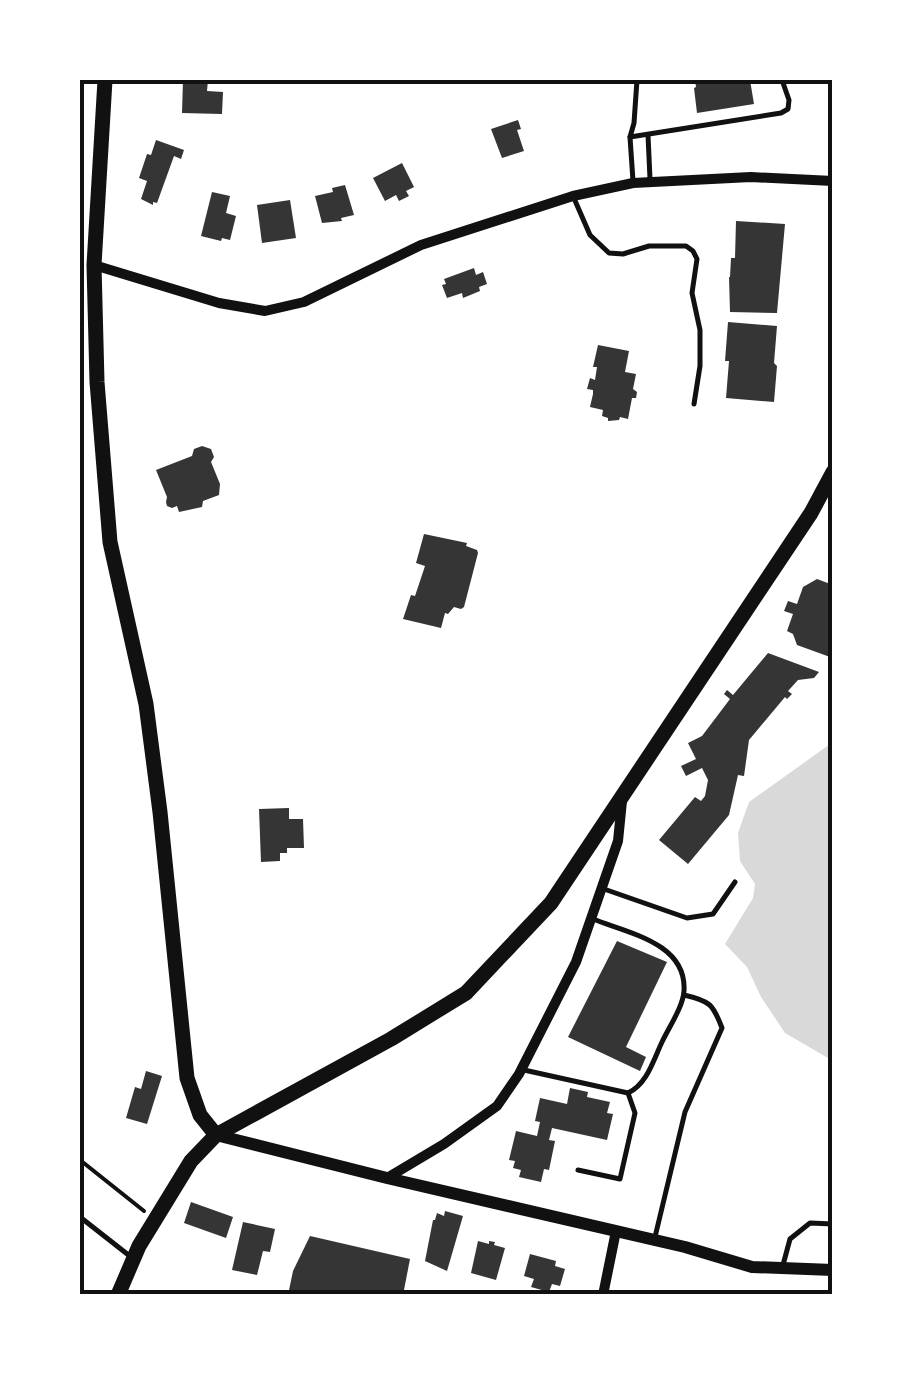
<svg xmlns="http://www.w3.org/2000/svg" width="913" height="1375" viewBox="0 0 913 1375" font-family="Poppins,sans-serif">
	<rect width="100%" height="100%" fill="#fff"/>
	<polygon fill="#d9d9d9" points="833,742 833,1061 785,1033 761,997 747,967 725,944 753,898 755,884 740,861 738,833 749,802"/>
	<g fill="#353535">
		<polygon points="183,80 208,80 207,91 223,92 222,114 182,113"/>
		<polygon points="695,80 750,80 754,104 697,113 694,88 696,87"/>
		<polygon points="518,120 521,129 517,130 524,151 502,158 491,129"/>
		<polygon points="156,140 184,150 181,159 174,156 157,203 153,202 153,205 141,199 147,181 139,178 147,154 151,155"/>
		<polygon points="402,163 414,187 406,191 409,196 399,201 396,195 385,201 373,178"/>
		<polygon points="345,185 354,215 341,218 342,221 322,223 315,196 333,192 332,188"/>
		<polygon points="212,192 230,196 226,213 236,216 230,240 222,238 221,241 201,236"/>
		<polygon points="290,200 296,238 262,243 257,205"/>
		<polygon points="736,221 785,224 777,313 730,312 729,277 730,277 731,258 735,258"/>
		<polygon points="474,268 476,275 483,272 487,284 479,287 480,291 463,298 462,293 447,298 442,285 446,284 444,279"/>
		<polygon points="728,322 777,326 774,363 777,366 774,402 726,398 729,361 725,361"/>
		<polygon points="598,345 629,351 625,372 636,374 633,389 637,392 636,398 632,398 628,419 620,417 619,420 608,421 608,418 602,416 603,410 590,407 593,394 593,390 587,389 590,378 595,380 597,367 593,367"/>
		<polygon points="202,446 211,449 214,457 211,462 220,484 219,495 203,501 202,507 179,512 177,506 172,508 167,506 166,502 167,497 156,470 192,456 194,449"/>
		<polygon points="424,534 467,543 466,546 477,550 478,553 464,607 461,609 454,607 448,614 445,613 441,628 403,619 411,595 415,596 425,566 416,563"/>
		<polygon points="817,579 833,585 833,648 830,657 797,645 793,634 787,631 793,614 784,611 788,601 797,604 803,587"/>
		<polygon points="768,653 819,672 814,678 798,680 788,691 792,694 787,699 785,697 749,740 744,776 738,775 729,815 688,864 659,840 695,797 701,801 705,796 708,780 702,768 686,776 681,766 696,759 688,743 702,736 730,699 724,694 727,690 733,695"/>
		<polygon points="289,808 289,819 303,819 304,848 287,848 287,853 280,853 280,861 261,862 259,809"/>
		<polygon points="617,941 667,962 626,1047 646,1057 640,1071 568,1037"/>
		<polygon points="146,1071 162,1076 147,1124 126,1118 135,1087 141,1089"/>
		<polygon points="570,1088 588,1092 587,1097 610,1102 607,1113 613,1114 607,1140 552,1128 549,1140 555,1141 549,1170 544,1169 541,1182 519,1177 521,1170 513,1168 515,1161 509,1160 516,1131 537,1136 540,1122 535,1121 540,1098 567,1104"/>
		<polygon points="191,1202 233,1217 226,1238 184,1223"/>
		<polygon points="445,1211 463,1216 447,1271 425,1261 433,1220 435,1220 437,1213 444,1216"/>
		<polygon points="243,1222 275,1229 270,1252 263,1251 257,1275 232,1270"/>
		<polygon points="310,1236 410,1259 403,1295 288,1295 293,1271"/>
		<polygon points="478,1241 489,1244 489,1241 495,1242 494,1245 505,1248 496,1280 471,1273"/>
		<polygon points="530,1254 556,1261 555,1266 565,1269 560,1286 552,1284 549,1292 531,1287 534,1279 524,1276"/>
	</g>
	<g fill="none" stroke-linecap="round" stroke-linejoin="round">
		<polyline stroke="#111" stroke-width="4" points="80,1160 144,1211"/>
		<g stroke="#111" stroke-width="5">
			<polyline points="648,135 650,179"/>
			<polyline points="630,137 781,113 788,109 789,100 782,80"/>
			<polyline points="633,181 630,137 634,123 637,80"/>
			<polyline points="573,196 590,235 609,253 623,254 649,246 686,246 693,251 697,259 692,293 700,330 700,366 694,404"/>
			<polyline points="604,889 687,918 713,914 735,882"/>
			<path d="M593 919C628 933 687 943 684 991 683 1007 669 1027 662 1042 653 1061 647 1084 628 1093"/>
			<polyline points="524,1070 628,1093 635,1113 620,1179 578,1170"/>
			<polyline points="80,1217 131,1257"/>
			<path d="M655 1237 685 1112 722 1028C713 1004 710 1001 684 995"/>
			<polyline points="783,1265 790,1239 810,1223 833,1224"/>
		</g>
		<g stroke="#111" stroke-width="10">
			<polyline points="94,265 219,303 265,311 304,302 421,245 573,196 633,183 751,177 833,181"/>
			<polyline points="387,1178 444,1144 497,1106 519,1074 576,962 618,841 622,801"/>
			<polyline points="603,1295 616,1231"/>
		</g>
		<polyline stroke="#111" stroke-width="12" points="216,1135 387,1178 685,1247 752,1267 833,1270"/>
		<polyline stroke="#111" stroke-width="15" points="105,80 94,265 97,382 110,542 146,704 160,812 187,1078 200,1115 216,1135"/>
		<polyline stroke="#111" stroke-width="15" points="118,1295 139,1246 191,1161 216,1135 391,1039 466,993 551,903 811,513 833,472"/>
	</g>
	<rect width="913" height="1375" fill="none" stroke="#ffffff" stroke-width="165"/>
	<rect x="82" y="82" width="748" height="1210" fill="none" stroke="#111" stroke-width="4"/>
</svg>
